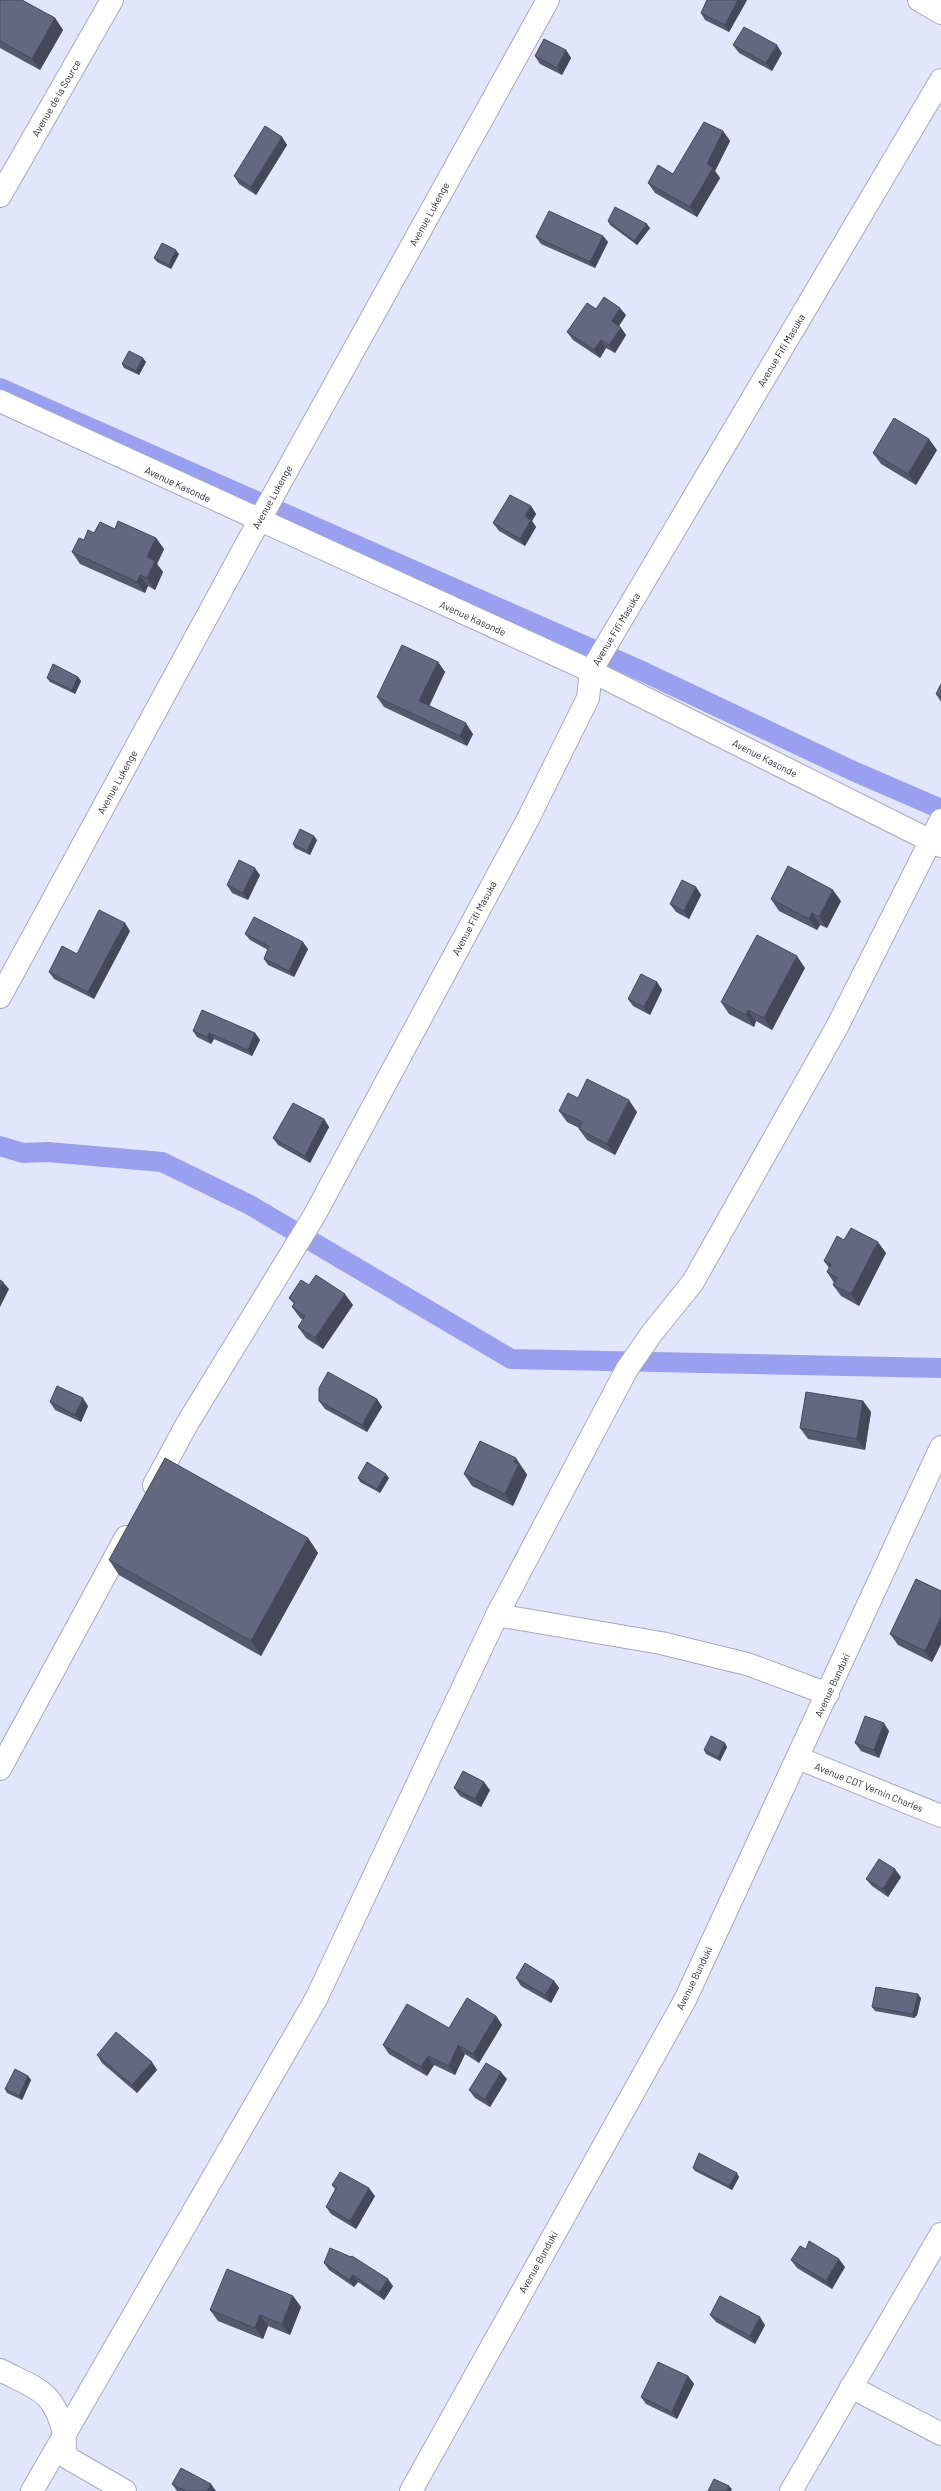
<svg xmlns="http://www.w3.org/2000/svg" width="941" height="2491" viewBox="0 0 941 2491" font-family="Barlow,sans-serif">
	<rect width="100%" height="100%" fill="#e2e6fd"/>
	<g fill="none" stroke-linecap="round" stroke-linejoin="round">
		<g stroke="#98a0ef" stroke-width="20">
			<polyline points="0,388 644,672 851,770 941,809"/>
			<polyline points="0,1146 23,1153 48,1152 162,1162 250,1205 511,1359 941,1368"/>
		</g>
		<defs>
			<g id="minor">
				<polyline points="919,0 941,13"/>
				<polyline points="0,196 112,0"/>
				<polyline points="0,401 591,671 941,846"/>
				<polyline points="0,997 259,521 548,0"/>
				<polyline points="154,1485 187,1424 314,1216 529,817 588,698 591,671 941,80"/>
				<polyline points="497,1615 661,1643 747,1664 828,1694"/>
				<polyline points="798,1758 941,1816"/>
				<polyline points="0,1769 126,1537"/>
				<path d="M0 2370C37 2389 54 2390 64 2434 66 2443 63 2450 68 2458L125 2491"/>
				<polyline points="851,2387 941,2434"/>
				<polyline points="32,2491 316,1999 497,1615 627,1369 652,1333 693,1282 837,1027 941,820"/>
				<polyline points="411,2491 685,2000 941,1447"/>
				<polyline points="791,2491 941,2234"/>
			</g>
		</defs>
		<use href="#minor" stroke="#a4a8c4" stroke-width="24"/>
		<use href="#minor" stroke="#fff" stroke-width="22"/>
	</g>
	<g fill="#56596e">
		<polygon points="0,0 55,18 63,30 40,70 0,48"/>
		<polygon points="707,0 747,0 729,32 705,20 701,13"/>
		<polygon points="733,45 782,53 772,71 739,53"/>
		<polygon points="566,50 571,58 562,75 540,64 535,56"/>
		<polygon points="723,131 730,141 715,171 720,178 697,217 655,193 648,183 673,174"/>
		<polygon points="282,137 287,145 256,195 239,184 234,176"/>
		<polygon points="608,221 650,228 637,245 610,225"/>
		<polygon points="603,236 608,242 595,268 541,244 536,237"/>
		<polygon points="179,254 171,269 157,262 154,258"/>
		<polygon points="596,309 626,315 619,326 621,328 626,335 615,353 606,348 600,358 573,340 567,332"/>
		<polygon points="146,362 139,375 124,368 122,364"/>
		<polygon points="937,450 916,485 881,464 873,453"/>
		<polygon points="531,506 536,514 532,521 536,527 525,546 499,531 493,523"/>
		<polygon points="115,529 156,538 164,549 157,564 163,572 155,590 148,586 145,593 80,564 72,552 84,540 94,533"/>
		<polygon points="438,662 445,672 429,705 473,734 467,746 384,707 377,697"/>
		<polygon points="78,677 81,681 75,694 50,682 47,678"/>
		<polygon points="941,684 941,702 936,694"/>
		<polygon points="317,840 310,855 295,848 293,844"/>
		<polygon points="260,875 248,900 232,893 227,885"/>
		<polygon points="696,887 701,895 689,919 676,912 670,904"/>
		<polygon points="771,899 841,901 827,928 820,925 817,930 779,911"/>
		<polygon points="130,931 94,999 54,979 49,972"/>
		<polygon points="245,934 308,949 294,977 268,965 264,959 268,950 250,940"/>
		<polygon points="805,968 772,1030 756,1021 754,1027 729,1014 721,1002"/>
		<polygon points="657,982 662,990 650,1015 633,1006 628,999"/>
		<polygon points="193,1031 255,1033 260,1040 252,1056 214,1039 211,1044 197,1037"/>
		<polygon points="559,1111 637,1112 615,1155 587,1140 579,1129 579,1128 567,1122"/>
		<polygon points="324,1119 329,1127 310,1163 278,1145 273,1138"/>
		<polygon points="844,1240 886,1253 859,1306 841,1296 833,1285 834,1283 827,1272 829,1268 824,1261"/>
		<polygon points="309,1285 353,1305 323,1349 306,1338 298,1327 303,1320 300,1318 292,1307 294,1304 289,1298"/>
		<polygon points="377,1399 382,1407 367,1432 325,1409 319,1401"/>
		<polygon points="863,1401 871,1412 865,1450 808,1439 800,1428"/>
		<polygon points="50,1402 88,1406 81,1422 55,1410"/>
		<polygon points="524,1470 527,1475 513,1506 472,1486 464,1474"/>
		<polygon points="358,1478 389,1478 380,1493 360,1482"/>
		<polygon points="308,1538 318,1553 261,1656 119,1575 109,1560"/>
		<polygon points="941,1591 941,1644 932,1662 898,1645 890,1634"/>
		<polygon points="889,1731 879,1758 861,1751 855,1743"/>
		<polygon points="727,1747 720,1761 706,1754 704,1750"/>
		<polygon points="454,1788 490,1790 481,1807 460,1796"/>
		<polygon points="901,1877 888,1897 872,1886 866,1879"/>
		<polygon points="516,1978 554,1981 559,1988 551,2003 521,1986"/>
		<polygon points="921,1998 917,2015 914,2018 875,2011 872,2007"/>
		<polygon points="496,2016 502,2025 479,2063 465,2054 455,2075 434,2065 427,2076 389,2054 383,2045"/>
		<polygon points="97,2055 157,2070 137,2093 102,2063"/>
		<polygon points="28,2076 31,2080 22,2100 7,2093 5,2089"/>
		<polygon points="507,2079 490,2107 475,2098 469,2090"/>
		<polygon points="693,2168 739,2177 732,2190 695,2171"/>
		<polygon points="332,2185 375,2196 356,2229 331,2214 326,2207 335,2189"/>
		<polygon points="806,2249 845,2267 832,2289 797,2268 791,2260"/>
		<polygon points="324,2263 393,2286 384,2300 358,2282 354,2287 329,2270"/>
		<polygon points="293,2296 301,2307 290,2335 268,2326 263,2339 218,2321 210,2310"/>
		<polygon points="710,2315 765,2325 755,2344 716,2322"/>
		<polygon points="688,2376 694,2384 677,2419 646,2404 641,2397"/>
		<polygon points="172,2484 216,2491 177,2491"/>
	</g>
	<g fill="#46485a">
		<polygon points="738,0 747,0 729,32 725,25"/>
		<polygon points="55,18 63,30 40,70 32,59"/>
		<polygon points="777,45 782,53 772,71 766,63"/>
		<polygon points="566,50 571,58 562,75 557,68"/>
		<polygon points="723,131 730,141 715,171 720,178 697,217 690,207 707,164"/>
		<polygon points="282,137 287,145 256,195 251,187"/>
		<polygon points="647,224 650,228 637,245 634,241"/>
		<polygon points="603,236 608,242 595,268 590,262"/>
		<polygon points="176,250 179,254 171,269 169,265"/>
		<polygon points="620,308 626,315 617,329 612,321"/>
		<polygon points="621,328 626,335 615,353 609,345"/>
		<polygon points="601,340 606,348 600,358 594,350"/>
		<polygon points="143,358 146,362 139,375 136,371"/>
		<polygon points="929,439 937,450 916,485 908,474"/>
		<polygon points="531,506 536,514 532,521 536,527 525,546 520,539 525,516"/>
		<polygon points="156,538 164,549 157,564 163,572 155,590 147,578 147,557"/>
		<polygon points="140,575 148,586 145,593 137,582"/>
		<polygon points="438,662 445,672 427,711 419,701"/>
		<polygon points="78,677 81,681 75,694 72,690"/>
		<polygon points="466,723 473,734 467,746 460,736"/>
		<polygon points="314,836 317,840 310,855 307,851"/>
		<polygon points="255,868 260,875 248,900 243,893"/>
		<polygon points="696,887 701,895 689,919 684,911"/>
		<polygon points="833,890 841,901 827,928 819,917"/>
		<polygon points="812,913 820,925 817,930 809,919"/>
		<polygon points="125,923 130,931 94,999 88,992"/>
		<polygon points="303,942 308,949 294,977 289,971"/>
		<polygon points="797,956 805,968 772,1030 764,1018"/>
		<polygon points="657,982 662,990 650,1015 644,1007"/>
		<polygon points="748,1010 756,1021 754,1027 746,1015"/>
		<polygon points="209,1033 214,1039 211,1044 207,1037"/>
		<polygon points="255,1033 260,1040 252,1056 248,1050"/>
		<polygon points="629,1100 637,1112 615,1155 607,1144"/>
		<polygon points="324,1119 329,1127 310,1163 305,1156"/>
		<polygon points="878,1242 886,1253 859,1306 851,1294"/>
		<polygon points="3,1282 9,1289 0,1307 0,1289"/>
		<polygon points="345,1294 353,1305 323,1349 315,1338"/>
		<polygon points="83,1398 88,1406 81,1422 75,1415"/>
		<polygon points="377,1399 382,1407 367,1432 362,1425"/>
		<polygon points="863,1401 871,1412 865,1450 857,1439"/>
		<polygon points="516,1458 524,1470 527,1475 513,1506 505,1494 514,1462"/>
		<polygon points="386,1474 389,1478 380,1493 377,1489"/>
		<polygon points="308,1538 318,1553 261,1656 251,1641"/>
		<polygon points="941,1617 941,1644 932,1662 925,1651"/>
		<polygon points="884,1723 889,1731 879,1758 874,1750"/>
		<polygon points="725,1743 727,1747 720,1761 718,1757"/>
		<polygon points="484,1782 490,1790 481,1807 475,1799"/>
		<polygon points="895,1869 901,1877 888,1897 883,1889"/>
		<polygon points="554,1981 559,1988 551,2003 545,1995"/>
		<polygon points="918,1994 921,1998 917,2015 914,2018 912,2014"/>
		<polygon points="496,2016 502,2025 479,2063 473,2054"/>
		<polygon points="458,2045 465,2054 455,2075 449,2066"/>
		<polygon points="428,2056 434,2065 427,2076 421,2067"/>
		<polygon points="152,2062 157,2070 137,2093 132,2085"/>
		<polygon points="501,2072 507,2079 490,2107 485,2099"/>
		<polygon points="28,2076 31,2080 22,2100 19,2096"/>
		<polygon points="737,2173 739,2177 732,2190 729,2186"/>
		<polygon points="369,2188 375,2196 356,2229 350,2221"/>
		<polygon points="839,2259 845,2267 832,2289 826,2281"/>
		<polygon points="353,2275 358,2282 354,2287 349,2280"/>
		<polygon points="388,2279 393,2286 384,2300 379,2293"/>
		<polygon points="293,2296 301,2307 290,2335 282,2324"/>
		<polygon points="260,2315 268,2326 263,2339 255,2328"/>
		<polygon points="760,2317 765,2325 755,2344 750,2336"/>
		<polygon points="688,2376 694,2384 677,2419 672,2412"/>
		<polygon points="211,2484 216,2491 207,2491"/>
		<polygon points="729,2486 732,2489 731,2491 726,2491"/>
	</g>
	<g fill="#646780" stroke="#46485a">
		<polygon points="0,0 22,0 55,18 32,59 0,41"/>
		<polygon points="707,0 738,0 725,25 701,13"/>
		<polygon points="744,27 777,45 766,63 733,45"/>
		<polygon points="544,39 566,50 557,68 535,56"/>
		<polygon points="704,122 723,131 707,164 713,168 690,207 648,183 658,165 673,174"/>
		<polygon points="265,126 282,137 251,187 234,176"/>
		<polygon points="615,207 647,224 634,241 608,221"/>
		<polygon points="549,211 603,236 590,262 536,237"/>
		<polygon points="162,243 176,250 169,265 154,258"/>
		<polygon points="604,297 620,308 612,321 621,328 609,345 601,340 594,350 567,332 587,303 596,309"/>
		<polygon points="129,351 143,358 136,371 122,364"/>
		<polygon points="894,418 929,439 908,474 873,453"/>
		<polygon points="510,495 531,506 525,516 531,520 520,539 493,523"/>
		<polygon points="118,521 156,538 147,557 155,561 147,578 140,575 137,582 72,552 79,538 84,540 88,530 94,533 100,522 115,529"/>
		<polygon points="402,645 438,662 419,701 466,723 460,736 377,697"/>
		<polygon points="53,664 78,677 72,690 47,678"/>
		<polygon points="941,684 941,697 936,694"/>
		<polygon points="300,829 314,836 307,851 293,844"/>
		<polygon points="239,860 255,868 243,893 227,885"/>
		<polygon points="788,866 833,890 819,917 812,913 809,919 771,899"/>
		<polygon points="682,880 696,887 684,911 670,904"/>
		<polygon points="99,910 125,923 88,992 49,972 62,946 77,954"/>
		<polygon points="254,917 303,942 289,971 264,959 269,946 245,934"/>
		<polygon points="757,935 797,956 764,1018 748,1010 746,1015 721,1002"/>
		<polygon points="641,974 657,982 644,1007 628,999"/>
		<polygon points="202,1010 255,1033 248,1050 209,1033 207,1037 193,1031"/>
		<polygon points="587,1079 629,1100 607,1144 579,1129 582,1122 559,1111 568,1093 578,1098"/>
		<polygon points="293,1103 324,1119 305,1156 273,1138"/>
		<polygon points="851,1228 878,1242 851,1294 833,1285 837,1278 827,1272 831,1264 824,1261 837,1236 844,1240"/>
		<polygon points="316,1275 345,1294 315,1338 298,1327 305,1316 292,1307 295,1302 289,1298 301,1280 309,1285"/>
		<polygon points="0,1280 3,1282 0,1289"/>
		<polygon points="328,1372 377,1399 362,1425 319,1401 319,1388"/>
		<polygon points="57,1386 83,1398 75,1415 50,1402"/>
		<polygon points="806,1392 863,1401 857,1439 800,1428"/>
		<polygon points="480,1441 516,1458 514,1462 519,1464 505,1494 464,1474"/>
		<polygon points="165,1458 308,1538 251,1641 109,1560"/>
		<polygon points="367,1462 386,1474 377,1489 358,1478"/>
		<polygon points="916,1579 941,1591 941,1617 925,1651 890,1634"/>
		<polygon points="865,1716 884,1723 874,1750 855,1743"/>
		<polygon points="711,1736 725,1743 718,1757 704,1750"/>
		<polygon points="463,1771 484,1782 475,1799 454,1788"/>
		<polygon points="879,1859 895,1869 883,1889 866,1879"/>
		<polygon points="525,1963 554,1981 545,1995 516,1978"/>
		<polygon points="876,1987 918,1994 914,2011 912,2014 872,2007"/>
		<polygon points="467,1998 496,2016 473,2054 458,2045 449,2066 428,2056 421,2067 383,2045 407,2004 449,2028"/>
		<polygon points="116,2032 152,2062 132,2085 97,2055"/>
		<polygon points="486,2063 501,2072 485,2099 469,2090"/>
		<polygon points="15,2069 28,2076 19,2096 5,2089"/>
		<polygon points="699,2153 737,2173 729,2186 693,2168"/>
		<polygon points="340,2172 369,2188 350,2221 326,2207 337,2187 332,2185"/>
		<polygon points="809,2241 839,2259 826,2281 791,2260 800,2246 806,2249"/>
		<polygon points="330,2248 351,2257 352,2256 388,2279 379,2293 353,2275 349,2280 324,2263"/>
		<polygon points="227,2269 293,2296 282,2324 260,2315 255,2328 210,2310"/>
		<polygon points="720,2296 760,2317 750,2336 710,2315"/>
		<polygon points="658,2362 688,2376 672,2412 641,2397"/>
		<polygon points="181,2468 211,2484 207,2491 185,2491 172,2484"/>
		<polygon points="714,2479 729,2486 726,2491 708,2491"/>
	</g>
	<g text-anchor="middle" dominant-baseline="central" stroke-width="4" stroke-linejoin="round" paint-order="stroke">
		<g font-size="10" fill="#2b2c37" stroke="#fff">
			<text transform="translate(56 98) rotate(-60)">Avenue de la Source</text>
			<text transform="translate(429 214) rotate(-61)">Avenue Lukenge</text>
			<text transform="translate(781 350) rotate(-59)">Avenue Fifi Masuka</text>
			<text transform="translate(178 484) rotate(25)">Avenue Kasonde</text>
			<text transform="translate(272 497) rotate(-61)">Avenue Lukenge</text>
			<text transform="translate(473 618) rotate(24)">Avenue Kasonde</text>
			<text transform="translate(616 629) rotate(-59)">Avenue Fifi Masuka</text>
			<text transform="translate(765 758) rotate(27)">Avenue Kasonde</text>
			<text transform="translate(117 782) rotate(-61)">Avenue Lukenge</text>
			<text transform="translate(474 918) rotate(-62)">Avenue Fifi Masuka</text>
			<text transform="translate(832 1685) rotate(-65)">Avenue Bunduki</text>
			<text transform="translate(869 1787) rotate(22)">Avenue CDT Vernin Charles</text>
			<text transform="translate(694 1978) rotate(-64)">Avenue Bunduki</text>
			<text transform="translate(538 2262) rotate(-61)">Avenue Bunduki</text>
		</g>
	</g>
</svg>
